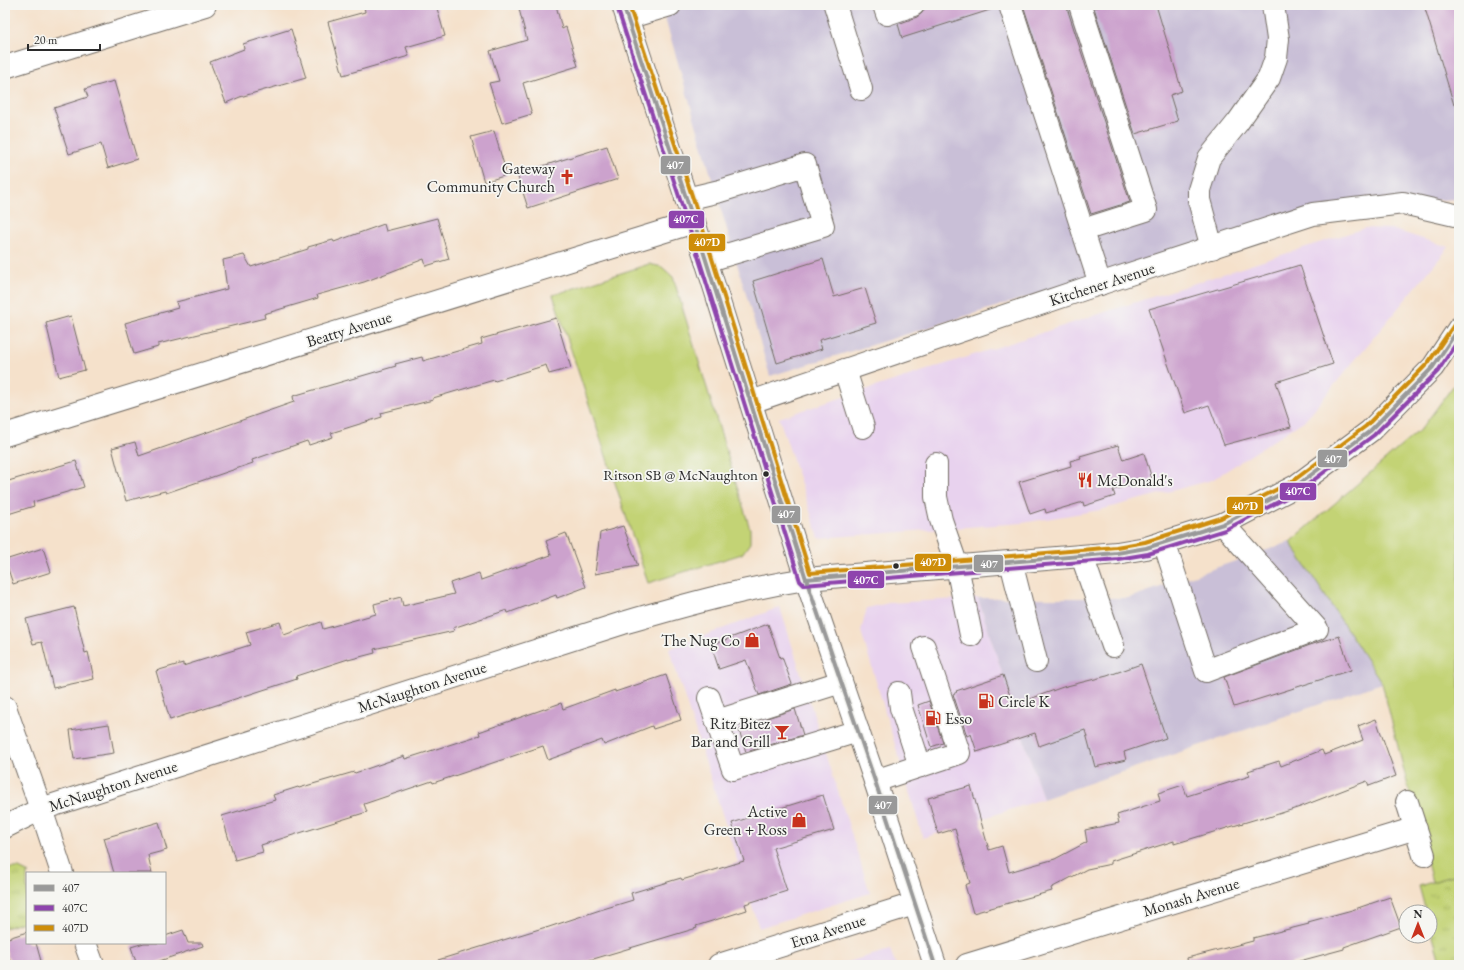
<svg xmlns="http://www.w3.org/2000/svg" width="1464" height="970" viewBox="0 0 1464 970" font-family="'EB Garamond',serif">
	<defs>
		<pattern id="park-tufts" width="24" height="20" patternUnits="userSpaceOnUse"><rect width="24" height="20" fill="#c3d375"/><path d="M3 7l-1-3M5 7V3M7 7l1-3M15 17l-1-3M17 17v-4M19 17l1-3" fill="none" stroke="#a8b565"/></pattern>
	</defs>
	<rect width="100%" height="100%" fill="#f6f6f2"/>
	<filter id="ink" filterUnits="userSpaceOnUse"><feTurbulence type="fractalNoise" baseFrequency=".025" numOctaves="2"/><feDisplacementMap in="SourceGraphic" scale="8" xChannelSelector="R" yChannelSelector="G"/><feConvolveMatrix kernelMatrix="1 2 1 2 8 2 1 2 1" color-interpolation-filters="sRGB"/></filter>
	<filter id="wash" filterUnits="userSpaceOnUse"><feTurbulence type="fractalNoise" baseFrequency=".012" numOctaves="4" result="noise"/><feDisplacementMap in="SourceGraphic" scale="16" xChannelSelector="R" yChannelSelector="G"/><feGaussianBlur stdDeviation="0.9" result="paint"/><feColorMatrix in="noise" values="0 0 0 0 0 0 0 0 0 0 0 0 0 0 0 0 0 1.4 0 .05"/><feComposite in="paint" operator="in"/></filter>
	<g filter="url(#wash)">
		<rect width="100%" height="100%" fill="#f5e1cb"/>
		<g fill="#e8d2ee">
			<polygon points="1365,228 1391,229 1449,247 1305,420 1212,480 1100,510 1022,523 819,538 779,418"/>
			<polygon points="978,598 1043,799 923,838 861,631 867,608 889,603"/>
			<polygon points="780,607 870,893 759,928 669,649"/>
			<polygon points="890,950 896,965 836,965"/>
		</g>
		<g fill="#c9bfd7">
			<polygon points="661,5 1459,5 1459,199 1323,207 770,376"/>
			<polygon points="1290,542 1382,683 1043,799 978,598 1129,598"/>
		</g>
		<g fill="#c3d375" stroke="#777f50">
			<polygon points="649,264 662,267 673,277 750,529 750,543 742,554 648,583 553,295"/>
			<polygon points="1459,378 1459,874 1432,882 1382,683 1290,542 1422,428"/>
		</g>
		<g fill="url(#park-tufts)" stroke="#777f50">
			<polygon points="11,868 19,868 29,873 27,873 27,921 5,928 5,871"/>
			<polygon points="1459,874 1459,965 1441,965 1430,926 1430,912 1426,912 1419,886"/>
		</g>
		<g id="blocks">
			<g fill="#cca2cd">
				<polygon points="364,5 436,5 445,36 406,47 409,56 343,75 328,22 365,12"/>
				<polygon points="518,5 556,5 562,29 566,27 578,66 523,83 532,114 502,123 489,83 499,81 490,51 527,40"/>
				<polygon points="935,5 992,5 993,9 902,38 898,24 917,17 922,13 925,8"/>
				<polygon points="1023,5 1066,5 1130,202 1091,214"/>
				<polygon points="1104,5 1156,5 1182,91 1170,95 1178,121 1135,134 1094,8"/>
				<polygon points="1424,5 1459,5 1459,104 1454,105"/>
				<polygon points="291,29 306,78 240,97 226,103 210,62 244,49 243,44"/>
				<polygon points="114,81 137,159 108,168 101,144 69,154 54,108 88,97 85,89"/>
				<polygon points="494,131 507,175 484,182 471,137"/>
				<polygon points="607,146 618,179 528,208 517,174"/>
				<polygon points="437,218 449,259 426,266 424,259 364,282 317,295 318,298 264,314 265,318 158,344 158,347 134,354 125,323 178,308 176,302 227,289 223,260 244,255 251,267 308,249 308,247 333,240 334,242 384,224 386,231"/>
				<polygon points="823,259 834,297 865,288 876,323 819,340 822,349 777,363 753,281"/>
				<polygon points="1300,265 1333,364 1276,382 1291,427 1224,445 1209,405 1185,413 1149,309"/>
				<polygon points="71,316 85,370 59,377 46,323"/>
				<polygon points="556,318 571,368 549,374 546,365 495,381 494,380 433,398 433,400 381,413 382,417 331,433 333,437 309,445 307,441 252,460 253,463 166,493 165,491 126,501 112,448 135,442 139,456 294,402 293,396 396,366 395,364 422,357 423,361 482,344 481,339"/>
				<polygon points="1118,445 1123,460 1144,453 1152,479 1113,490 1115,496 1084,506 1083,502 1046,513 1045,509 1030,514 1019,482 1071,466 1070,461 1081,458 1080,456"/>
				<polygon points="76,461 84,487 33,502 34,506 5,515 5,482"/>
				<polygon points="623,526 638,566 595,574 600,533"/>
				<polygon points="566,533 586,587 557,598 556,595 508,613 507,610 453,628 454,631 374,649 375,653 348,660 348,659 296,676 297,679 170,720 156,671 183,663 183,666 250,645 246,632 280,622 284,635 321,622 323,629 376,614 374,604 401,597 403,606 454,594 450,583 479,573 481,580 551,555 546,541"/>
				<polygon points="43,548 51,572 13,584 5,560"/>
				<polygon points="74,607 85,653 88,652 94,679 53,688 42,642 33,644 26,619"/>
				<polygon points="768,624 780,658 782,657 792,684 759,695 746,660 719,669 711,645"/>
				<polygon points="1339,636 1351,670 1234,707 1224,677 1310,645"/>
				<polygon points="1141,664 1166,738 1124,752 1126,760 1095,767 1085,730 1039,746 1035,733 977,752 971,734 967,736 953,694 957,692 956,691 1003,675 1013,705 1063,687 1107,676"/>
				<polygon points="666,675 681,720 653,729 652,726 604,745 602,740 548,760 543,746 433,783 432,781 364,804 367,812 261,845 263,852 235,860 222,816 275,800 273,795 298,787 299,788 354,772 355,773 404,756 405,759 480,735 479,732 561,703 563,709 615,690 615,692"/>
				<polygon points="929,701 943,743 931,747 918,705"/>
				<polygon points="795,709 803,735 746,752 739,730 768,721 767,718"/>
				<polygon points="1376,719 1396,776 1369,786 1367,781 1300,807 1263,819 1263,817 1174,844 1174,841 1111,861 1111,864 1087,869 1051,888 1052,891 973,913 965,885 970,883 955,829 938,834 928,798 971,786 989,850 1002,846 1009,872 1055,859 1087,842 1085,830 1119,823 1117,815 1160,801 1158,793 1183,785 1187,796 1250,776 1248,771 1279,761 1281,766 1322,750 1324,755 1363,740 1358,726"/>
				<polygon points="109,724 114,753 74,759 70,730"/>
				<polygon points="823,795 834,830 773,848 787,891 745,904 747,910 696,926 697,928 590,960 577,965 439,965 438,960 546,927 546,928 600,910 633,900 631,893 681,878 682,880 744,861 732,823"/>
				<polygon points="159,822 167,850 148,855 152,873 114,873 104,838"/>
				<polygon points="1390,897 1401,927 1344,947 1344,949 1285,965 1188,965 1187,958 1253,941 1253,938 1309,924 1308,922 1352,910"/>
				<polygon points="183,930 188,943 202,943 203,946 148,965 137,965 131,947 144,943 165,943 165,936"/>
				<polygon points="27,932 27,943 36,943 41,961 29,965 11,965 5,948 5,939"/>
			</g>
		</g>
	</g>
	<g filter="url(#ink)">
		<use href="#blocks" fill-opacity="0" stroke="#726b63" stroke-width="1"/>
		<g fill="none" stroke-linecap="round" stroke-linejoin="round">
			<defs>
				<g id="minor">
					<polyline points="835,5 861,89"/>
					<polyline points="884,5 887,14 913,5"/>
					<polyline points="1010,5 1100,284"/>
					<polyline points="1080,5 1146,210 1083,230"/>
					<polyline points="627,18 670,5"/>
					<polyline points="5,67 205,5"/>
					<polyline points="686,199 720,191 805,165 823,226 706,261"/>
					<polyline points="1212,248 1199,200 1199,190 1209,158 1238,122 1269,78 1276,58 1278,39 1273,5"/>
					<polyline points="845,370 863,427"/>
					<polyline points="751,402 1084,289 1313,214 1403,203 1459,216"/>
					<polyline points="5,435 694,222"/>
					<polyline points="936,464 936,497 941,520 957,566 971,635"/>
					<polyline points="1164,542 1206,671 1317,629 1223,524"/>
					<polyline points="1082,556 1113,646"/>
					<polyline points="1011,562 1036,661"/>
					<polyline points="806,579 1117,553 1146,548 1223,524 1296,486 1370,431 1433,367 1459,328"/>
					<polyline points="899,693 901,708 920,766 959,753 924,647"/>
					<polyline points="709,698 733,769 858,731"/>
					<polyline points="5,707 41,809"/>
					<polyline points="717,721 841,682"/>
					<polyline points="875,781 920,766"/>
					<polyline points="1407,802 1424,855"/>
					<polyline points="719,965 914,904"/>
					<polyline points="967,965 1416,828"/>
				</g>
				<g id="major">
					<polyline points="623,5 694,222 806,579 875,781 935,965"/>
					<polyline points="41,809 62,873"/>
					<path d="M5 827 41 809 623 623C685 605 742 589 806 579"/>
					<polyline points="85,943 93,965"/>
				</g>
			</defs>
			<use href="#minor" stroke="#726b63" stroke-width="24"/>
			<use href="#major" stroke="#726b63" stroke-width="24"/>
			<use href="#minor" stroke="#fff" stroke-width="22"/>
			<use href="#major" stroke="#fff" stroke-width="22"/>
			<defs>
				<g id="bus-1">
					<polyline points="623,5 694,222 806,579 875,781 935,965"/>
					<polyline points="806,579 1117,553 1146,548 1223,524 1296,486 1370,431 1433,367 1459,328"/>
				</g>
				<polyline id="bus-2" points="617,7 688,224 800,581 804,585 1118,559 1148,554 1225,530 1299,491 1374,435 1438,371 1459,339"/>
				<polyline id="bus-3" points="629,5 700,220 810,573 1116,547 1145,542 1221,518 1293,481 1366,426 1428,363 1454,325"/>
			</defs>
			<use href="#bus-1" stroke="#f6f6f2" stroke-width="7"/>
			<use href="#bus-2" stroke="#f6f6f2" stroke-width="7"/>
			<use href="#bus-3" stroke="#f6f6f2" stroke-width="7"/>
			<use href="#bus-1" stroke="#999" stroke-width="4"/>
			<use href="#bus-2" stroke="#8e44ad" stroke-width="4"/>
			<use href="#bus-3" stroke="#ce8d09" stroke-width="4"/>
		</g>
	</g>
	<defs>
		<symbol id="church-bare" viewBox="-9 -9 18 18"><path d="M-1.2-6h2.4v3.5h3.3v2.4h-3.3V6h-2.4V-.1h-3.3v-2.4h3.3Z" fill="#c8321e" stroke="#f6f6f2" stroke-width="2.5" paint-order="stroke"/></symbol>
		<symbol id="restaurant-bare" viewBox="-9 -9 18 18"><path d="M-5-6h1v4h1v-4h1v4h1v-4h1v5L-1.5 .5V6h-2V.5L-5-1ZM5-6V6H3V1.5H1.5Q1.5-4 5-6Z" fill="#c8321e" stroke="#f6f6f2" stroke-width="2.5" paint-order="stroke"/></symbol>
		<symbol id="shop-bare" viewBox="-9 -9 18 18"><path d="M-5-2.5h2.3a2.7 3.5 0 0 1 5.4 0H5L5.5 6h-11ZM-1.5-2.5h3a1.5 2.3 0 0 0-3 0Z" fill="#c8321e" stroke="#f6f6f2" stroke-width="2.5" paint-order="stroke"/></symbol>
		<symbol id="fuel-bare" viewBox="-9 -9 18 18"><path d="M-5.5-6h7V0h2V4h1.3V-2.5L3-4.5l.8-.8L6-3V5H2.5V1h-1V6h-7ZM-4.2-4.7v3.2H.2V-4.7Z" fill="#c8321e" stroke="#f6f6f2" stroke-width="2.5" paint-order="stroke"/></symbol>
		<symbol id="bar-bare" viewBox="-9 -9 18 18"><path d="M-6-5H6L.8 .8V4.5H3.5V6h-7V4.5H-.8V.8Z" fill="#c8321e" stroke="#f6f6f2" stroke-width="2.5" paint-order="stroke"/></symbol>
	</defs>
	<g fill-rule="evenodd">
		<use href="#church-bare" x="556" y="166" width="22" height="22"/>
		<use href="#restaurant-bare" x="1074" y="469" width="22" height="22"/>
		<use href="#shop-bare" x="741" y="629" width="22" height="22"/>
		<use href="#fuel-bare" x="975" y="690" width="22" height="22"/>
		<use href="#fuel-bare" x="922" y="707" width="22" height="22"/>
		<use href="#bar-bare" x="771" y="721" width="22" height="22"/>
		<use href="#shop-bare" x="788" y="809" width="22" height="22"/>
	</g>
	<g fill="#2b2b2b" stroke="#f6f6f2" stroke-width="1.5">
		<circle cx="766" cy="474" r="3.5"/>
		<circle cx="896" cy="566" r="3.5"/>
	</g>
	<g text-anchor="middle" dominant-baseline="central" stroke-width="3.5" stroke-linejoin="round" paint-order="stroke">
		<g font-size="15" fill="#2b2b2b" stroke="#f6f6f2" text-anchor="end">
			<text x="758" y="474">Ritson SB @ McNaughton</text>
		</g>
		<g font-size="16" fill="#2b2b2b" stroke="#f6f6f2" text-anchor="end">
			<text x="555" y="168">Gateway<tspan x="555" dy="18">Community Church</tspan></text>
			<text x="1097" y="480" text-anchor="start">McDonald's</text>
			<text x="740" y="640">The Nug Co</text>
			<text x="998" y="701" text-anchor="start">Circle K</text>
			<text x="945" y="718" text-anchor="start">Esso</text>
			<text x="770" y="723">Ritz Bitez<tspan x="770" dy="18">Bar and Grill</tspan></text>
			<text x="787" y="811">Active<tspan x="787" dy="18">Green + Ross</tspan></text>
		</g>
		<g font-size="16" fill="#2b2b2b" stroke="#f6f6f2">
			<text transform="translate(1102 284) rotate(-18)">Kitchener Avenue</text>
			<text transform="translate(349 329) rotate(-17)">Beatty Avenue</text>
			<text transform="translate(422 687) rotate(-18)">McNaughton Avenue</text>
			<text transform="translate(113 786) rotate(-18)">McNaughton Avenue</text>
			<text transform="translate(1191 897) rotate(-17)">Monash Avenue</text>
			<text transform="translate(828 931) rotate(-18)">Etna Avenue</text>
		</g>
	</g>
	<g stroke="#f6f6f2" stroke-width="1.5">
		<rect x="660" y="155" width="31" height="20" rx="4" fill="#999"/>
		<rect x="668" y="210" width="37" height="19" rx="4" fill="#8e44ad"/>
		<rect x="688" y="233" width="38" height="19" rx="4" fill="#ce8d09"/>
		<rect x="1317" y="449" width="31" height="19" rx="4" fill="#999"/>
		<rect x="1279" y="482" width="38" height="19" rx="4" fill="#8e44ad"/>
		<rect x="1226" y="496" width="38" height="19" rx="4" fill="#ce8d09"/>
		<rect x="771" y="505" width="30" height="19" rx="4" fill="#999"/>
		<rect x="914" y="553" width="38" height="19" rx="4" fill="#ce8d09"/>
		<rect x="973" y="554" width="31" height="19" rx="4" fill="#999"/>
		<rect x="847" y="570" width="38" height="19" rx="4" fill="#8e44ad"/>
		<rect x="868" y="795" width="30" height="20" rx="4" fill="#999"/>
	</g>
	<g font-size="11" text-anchor="middle" font-weight="bold" fill="#fff">
		<text x="675" y="169">407</text>
		<text x="686" y="223">407C</text>
		<text x="707" y="246">407D</text>
		<text x="1333" y="463">407</text>
		<text x="1298" y="495">407C</text>
		<text x="1245" y="510">407D</text>
		<text x="786" y="518">407</text>
		<text x="933" y="566">407D</text>
		<text x="989" y="568">407</text>
		<text x="866" y="584">407C</text>
		<text x="883" y="809">407</text>
	</g>
	<rect width="1464" height="970" fill="none" stroke="#f6f6f2" stroke-width="20"/>
	<rect x="26" y="872" width="140" height="72" fill="#f6f6f2" stroke="#a5a5a2"/>
	<rect x="34" y="885" width="20" height="6" fill="#999999" stroke="#a5a5a2"/>
	<text x="62" y="892" font-size="12" fill="#2b2b2b">407</text>
	<rect x="34" y="905" width="20" height="6" fill="#8e44ad" stroke="#a5a5a2"/>
	<text x="62" y="912" font-size="12" fill="#2b2b2b">407C</text>
	<rect x="34" y="925" width="20" height="6" fill="#ce8d09" stroke="#a5a5a2"/>
	<text x="62" y="932" font-size="12" fill="#2b2b2b">407D</text>
	<g transform="translate(1418 924)"><circle r="19" fill="#f6f6f2" stroke="#a5a5a2"/>
	<path d="M0-3L7 15L0 10L-7 15Z" fill="#c8321e"/>
	<text y="-6" font-size="11" font-weight="bold" text-anchor="middle" fill="#2b2b2b">N</text>
	</g>
	<path d="M28 44v6h72v-6" fill="none" stroke="#2b2b2b" stroke-width="2"/>
	<text x="34" y="44" font-size="12" fill="#2b2b2b" stroke="#f6f6f2" stroke-width="3" paint-order="stroke">20 m</text>
</svg>
